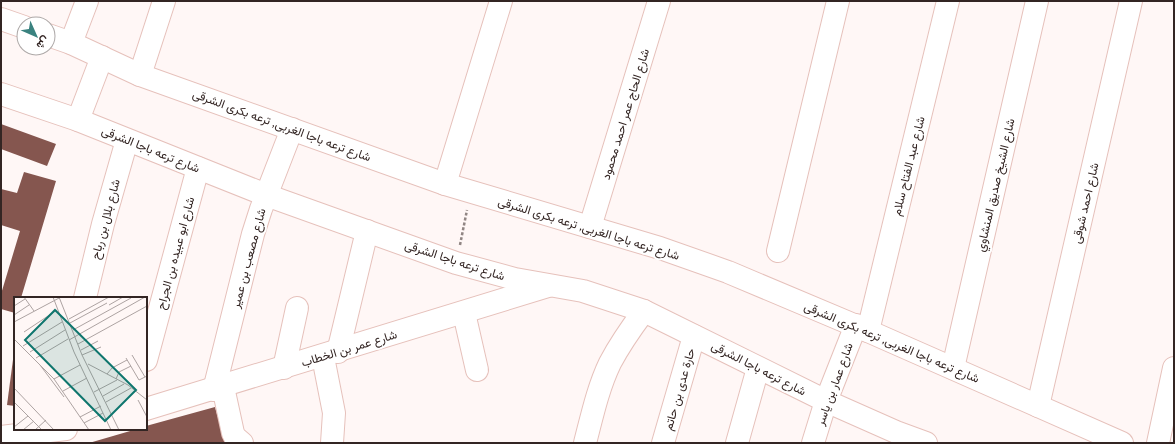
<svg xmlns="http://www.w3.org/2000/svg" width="1175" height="444" viewBox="0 0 1175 444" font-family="Lato,Vazirmatn,sans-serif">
	<rect width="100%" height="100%" fill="#fff7f6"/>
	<g fill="#85564f">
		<polygon points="1,124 56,144 47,166 1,149"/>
		<polygon points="24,172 56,181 21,298 15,298 15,313 1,309 1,294 20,231 1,225 1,189 17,193"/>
		<polygon points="14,352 15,352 15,406 7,405"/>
		<polygon points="215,407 225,443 89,443 137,429 146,429 146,426"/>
	</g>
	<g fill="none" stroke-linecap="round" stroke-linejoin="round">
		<defs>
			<g id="minor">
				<polyline points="1,19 24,27"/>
				<polyline points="48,35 71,43 140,75 445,184 660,248 728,272 868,331 1122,443"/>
				<polyline points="71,43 87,1"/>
				<polyline points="140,75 164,1"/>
				<polyline points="1,94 78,120 266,195 456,263 515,279 583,291 644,311 826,401 896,432 926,443"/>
				<polyline points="78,120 102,57"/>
				<polyline points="445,184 501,1"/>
				<polyline points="590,227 659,1"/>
				<polyline points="778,251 838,1"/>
				<polyline points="85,298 103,224 127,140"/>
				<polyline points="464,313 477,370"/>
				<polyline points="868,331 948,1"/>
				<polyline points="338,352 367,231"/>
				<polyline points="323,357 334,413 332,443"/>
				<polyline points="146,360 198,168"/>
				<polyline points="284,368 297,308"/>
				<polyline points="953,368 1037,1"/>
				<polyline points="223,387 233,433 235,437 242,443"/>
				<polyline points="214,390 253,234 261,209 292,129"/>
				<polyline points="1038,406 1131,1"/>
				<polyline points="146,409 548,286"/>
				<polyline points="1,437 66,429"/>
				<path d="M585 443C592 416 598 388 610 363 620 344 632 327 644 311"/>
				<polyline points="663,443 694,336"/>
				<polyline points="737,443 758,368"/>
				<polyline points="813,443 826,401 856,325"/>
				<polyline points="1158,443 1174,368"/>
			</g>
		</defs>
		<use href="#minor" stroke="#e6c1bb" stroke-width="24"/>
		<polyline stroke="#908583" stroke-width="2.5" stroke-dasharray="3 2" stroke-linecap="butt" points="460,245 467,210"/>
		<use href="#minor" stroke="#fff" stroke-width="22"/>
	</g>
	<g text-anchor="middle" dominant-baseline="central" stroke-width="4" stroke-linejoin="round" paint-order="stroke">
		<g font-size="12" fill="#332523" stroke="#fff">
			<text transform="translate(625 114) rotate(-73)">شارع الحاج عمر احمد محمود</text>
			<text transform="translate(282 125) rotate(20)">شارع ترعه باجا الغربى, ترعه بكرى الشرقى</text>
			<text transform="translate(151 149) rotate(22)">شارع ترعه باجا الشرقى</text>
			<text transform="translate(908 166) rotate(-76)">شارع عبد الفتاح سلام</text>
			<text transform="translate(995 185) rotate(-77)">شارع الشيخ صديق المنشاوي</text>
			<text transform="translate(1085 203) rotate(-77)">شارع احمد شوقى</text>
			<text transform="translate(105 219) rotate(-75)">شارع بلال بن رباح</text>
			<text transform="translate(589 228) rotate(17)">شارع ترعه باجا الغربى, ترعه بكرى الشرقى</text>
			<text transform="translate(175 253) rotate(-75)">شارع ابو عبيده بن الجراح</text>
			<text transform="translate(248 258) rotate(-75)">شارع مصعب بن عمير</text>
			<text transform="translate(455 260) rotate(18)">شارع ترعه باجا الشرقى</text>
			<text transform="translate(892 342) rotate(23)">شارع ترعه باجا الغربى, ترعه بكرى الشرقى</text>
			<text transform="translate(349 348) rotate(-17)">شارع عمر بن الخطاب</text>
			<text transform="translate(759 368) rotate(27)">شارع ترعه باجا الشرقى</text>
			<text transform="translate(834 384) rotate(-70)">شارع عمار بن ياسر</text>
			<text transform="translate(679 389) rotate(-74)">حارة عدى بن حاتم</text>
		</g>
	</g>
	<g transform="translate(14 297)">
		<rect width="133" height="133" fill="#fff7f6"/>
		<path fill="none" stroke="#ada3a2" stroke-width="1" d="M10 0 20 14M39 0 60 55 97 133M45 0 68 58 105 133M95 8 109 0M0 9 11 2M0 18 15 8M55 22 95 0M0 25 47 0M56 26 93 6M59 33 117 1M10 35 43 13M0 42 40 82 75 133M55 43 131 0M64 47 133 9M9 49 48 25M67 53 84 44M16 55 51 33M68 58 87 50M118 58 131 80M22 61 54 42M112 61 125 83 133 79M74 67 114 88 133 103M26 68 50 100M93 77 98 71 113 63M40 82 66 68M102 82 105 75 117 69M0 91 40 133M49 94 73 81M80 95 103 83M89 99 110 87M124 103 133 120M0 105 28 133M92 105 117 91M66 120 87 109M70 126 89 116M0 130 14 119M9 133 20 124M21 133 32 123"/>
		<path fill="#0f766e" fill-opacity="0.15" stroke="#0f766e" stroke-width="2" d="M41 13 122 93 91 124 11 43Z"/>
		<rect width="133" height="133" fill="none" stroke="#332523" stroke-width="2"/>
	</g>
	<rect width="1175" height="444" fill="none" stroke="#332523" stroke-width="4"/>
	<g transform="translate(36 36) rotate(135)"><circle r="19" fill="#ffffff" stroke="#ada8a7"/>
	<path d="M0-3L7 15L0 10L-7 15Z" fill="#3a827f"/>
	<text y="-6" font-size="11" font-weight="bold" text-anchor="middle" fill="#332523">ش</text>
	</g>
</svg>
